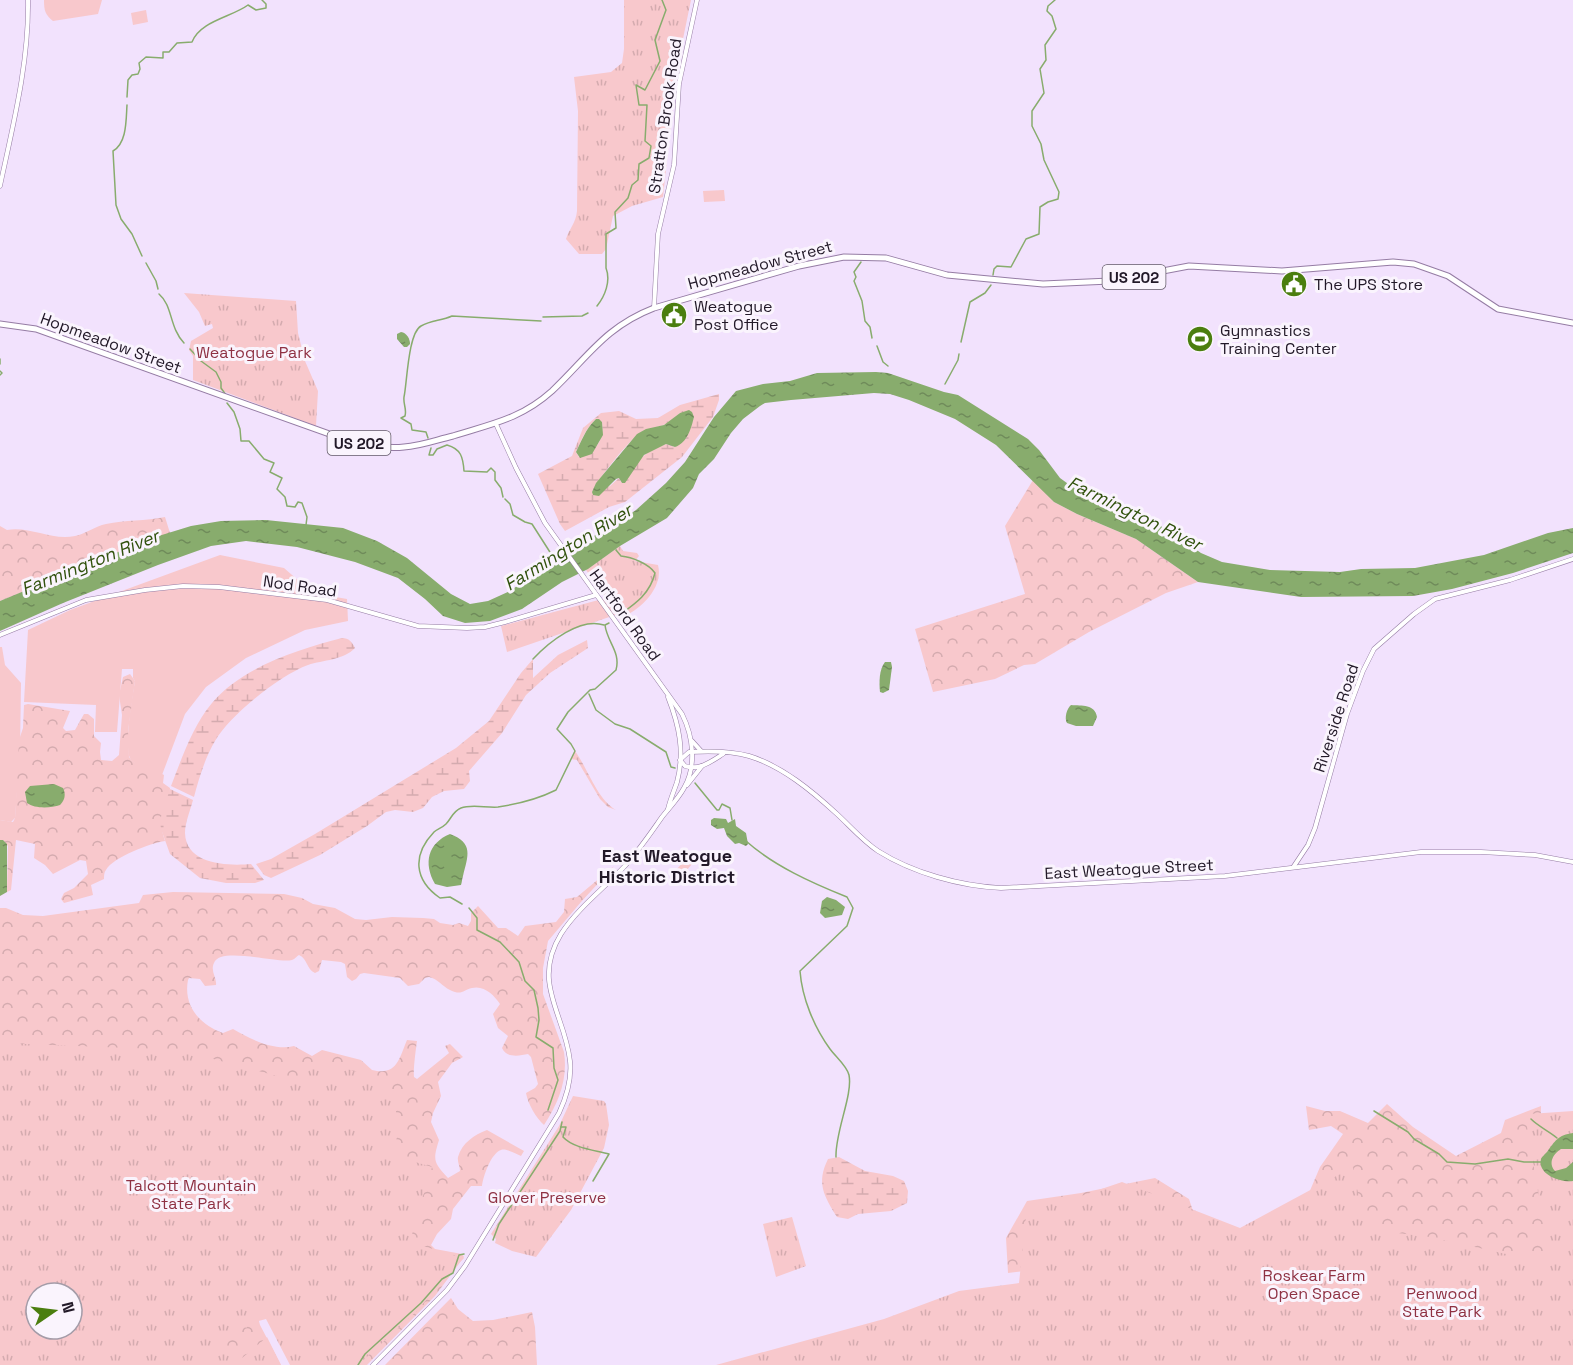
<svg xmlns="http://www.w3.org/2000/svg" width="1573" height="1365" viewBox="0 0 1573 1365" font-family="'Space Grotesk',sans-serif">
	<defs>
		<pattern id="forest-crowns" width="20" height="18" patternUnits="userSpaceOnUse" patternTransform="scale(1.5)"><rect width="20" height="18" fill="#f8c8cc"/><path d="M2 6a3 3 0 1 1 6 0M12 15a3 3 0 1 1 6 0" fill="none" stroke="#d4abaf"/></pattern>
		<pattern id="wetland-marsh" width="20" height="14" patternUnits="userSpaceOnUse" patternTransform="scale(1.5)"><rect width="20" height="14" fill="#f8c8cc"/><path d="M1 5h8M5 5V1M11 12h8M15 12V8" fill="none" stroke="#d4abaf"/></pattern>
		<pattern id="park-tufts" width="24" height="20" patternUnits="userSpaceOnUse" patternTransform="scale(1.5)"><rect width="24" height="20" fill="#f8c8cc"/><path d="M3 7l-1-3M5 7V3M7 7l1-3M15 17l-1-3M17 17v-4M19 17l1-3" fill="none" stroke="#d4abaf"/></pattern>
		<pattern id="water-ripples" width="26" height="14" patternUnits="userSpaceOnUse" patternTransform="scale(1.5)"><rect width="26" height="14" fill="#88ac6d"/><path d="M2 4q2-2 4 0t4 0M15 11q2-2 4 0t4 0" fill="none" stroke="#6f8b5a"/></pattern>
	</defs>
	<rect width="100%" height="100%" fill="#f2e2fd"/>
	<g fill="#f8c8cc">
		<path d="M44 0H102L98 14 53 21C45 15 44 10 44 0Z"/>
		<polygon points="146,10 148,22 133,25 131,13"/>
		<polygon points="724,190 725,201 704,202 703,191"/>
		<path d="M220 555 284 568 299 581 310 587 330 596 347 599 348 621 305 630 246 658 206 687 185 714 162 775C153 770 139 767 132 761 122 753 133 694 135 681L133 678V669H122L117 732H95L96 705 24 702 28 630 70 610Z"/>
		<polygon points="0,647 2,647 5,665 21,683 20,753 15,818 11,822 0,820"/>
		<polygon points="686,859 692,864 681,877 675,871"/>
	</g>
	<g fill="url(#forest-crowns)" fill-rule="evenodd">
		<polygon points="1033,480 1054,502 1077,514 1136,539 1198,582 1166,593 1089,632 1035,664 1024,665 995,679 933,692 915,629 1025,594 1005,526"/>
		<path d="M165 517 170 533 0 601V526L7 530C30 526 52 541 75 536 86 534 95 526 106 524 125 520 146 521 165 517Z"/>
		<path d="M130 674 135 681 128 731 129 757C135 766 143 764 151 767 156 768 159 773 164 775L163 783 170 788C169 812 155 812 165 841 151 843 113 857 106 870 104 872 104 876 104 879L91 885 93 895 64 903 61 899 64 893 74 888 88 874 86 861 80 860 53 874 45 865 34 858 35 844 16 840 11 890 7 892 8 846 3 840H0V820L13 822 15 818 19 740 23 728 24 705 28 704 70 711 63 728 66 731 75 730 84 714H88L94 719V736L101 743 100 752 101 760 112 761 119 755 122 715 119 695 123 677Z"/>
		<path d="M614 866 581 902 548 941 543 968V994L564 1052C568 1079 559 1102 544 1125 536 1118 528 1104 526 1093L535 1088 538 1084 531 1057 528 1054C519 1056 506 1058 502 1048L508 1036 498 1028 493 1014 500 1004C494 995 484 985 472 988 463 990 462 996 450 990 442 986 438 979 429 977L425 978 419 984 408 986 400 978 364 973 360 974 356 979 352 981 347 977 345 964 341 962 322 960 319 971 315 973C306 969 308 959 299 955 297 956 295 959 292 960 278 964 220 946 214 963 210 971 217 978 216 985L205 986 200 979 189 978 188 980C183 1006 200 1025 223 1033L233 1029C250 1039 274 1051 294 1046L312 1056 322 1050 361 1060 372 1070C397 1076 399 1059 407 1040L417 1041C416 1048 413 1070 414 1077L417 1079 449 1053 445 1046 450 1044 463 1057 452 1063 438 1082 441 1096 433 1113 431 1122 439 1140C433 1160 433 1162 448 1178L460 1171C460 1167 457 1161 458 1157 462 1143 474 1135 487 1130L524 1151 521 1156C516 1154 506 1148 501 1150 491 1153 483 1177 482 1186H471L453 1209 451 1219 437 1234 431 1245 435 1249 462 1254 464 1257 435 1296 367 1365H292L271 1320 256 1310 260 1325 281 1365H0V908H6L23 915 43 916 139 903 143 895 173 892 284 894 302 898 313 904 335 908 355 919 366 920 392 917 423 918 434 919 440 923 453 925 459 923 468 926 471 921V913L478 906 498 928H506L518 936 525 926 556 922 564 912 565 899 577 897ZM36 1293H72V1329H36Z"/>
		<polygon points="1387,1104 1413,1127 1456,1156 1501,1133 1505,1120 1541,1106 1540,1157 1573,1305 1244,1245 1008,1273 1006,1238 1027,1201 1081,1193 1155,1178 1189,1199 1196,1220 1220,1237 1306,1200 1320,1167 1343,1134 1331,1126 1309,1130 1306,1106 1325,1111 1340,1111 1368,1123"/>
		<polygon points="451,1298 458,1309 473,1321 493,1320 532,1312 535,1327 537,1365 385,1365"/>
	</g>
	<g fill="url(#wetland-marsh)" fill-rule="evenodd">
		<path d="M719 394V400L713 417 682 457 625 502 609 507 565 531 560 524 538 474 572 456 583 428 601 413 619 411 636 419 658 418 680 405ZM680 413 694 417 686 438 675 447 666 444C655 448 644 453 637 463 632 471 630 477 622 483L619 478 610 486 592 492C598 479 631 437 643 431 649 428 655 428 661 426 668 424 675 417 680 413ZM596 419 602 422C604 442 596 450 579 457L576 452C582 439 585 430 596 419Z"/>
		<path d="M342 638C349 638 352 642 355 648 344 660 323 660 308 665 280 675 230 715 215 741 205 758 199 778 194 797L171 786C182 758 192 727 212 703 242 667 299 649 342 638Z"/>
		<polygon points="587,640 588,648 550,673 526,695 502,733 469,771 470,781 464,789 444,791 432,797 423,808 413,812 395,810 386,812 367,826 320,855 271,878 264,875 256,864 271,859 315,834 456,748 489,721 521,673 533,659 533,678 558,655"/>
		<path d="M575 751C588 769 597 799 616 810L608 807 600 799 577 760 571 759Z"/>
		<path d="M170 789 193 800C190 811 185 823 185 833 186 865 228 866 251 864L264 880 255 883H226L200 878 170 854 161 829 160 820Z"/>
		<path d="M839 1157 865 1171 893 1176 904 1181 908 1191 907 1203 891 1211 858 1214 848 1219 837 1217C824 1196 816 1183 828 1159Z"/>
	</g>
	<g fill="url(#park-tufts)" fill-rule="evenodd">
		<path d="M624 0H691L677 68 663 197 632 206 613 216 606 249 602 254H579L566 239C569 229 576 223 577 211L578 111 574 77 611 72 622 63 624 49Z"/>
		<polygon points="184,293 296,301 298,333 305,361 318,391 316,426 193,380 193,356 189,350 191,341 213,328 212,324 205,326 199,312"/>
		<path d="M620 546 623 551 637 553 639 556 635 561 658 565C664 588 640 610 621 618L618 614 507 652 501 626 606 598 586 570Z"/>
		<path d="M0 1043 180 1050 303 1083 314 1059 371 1076 383 1084 381 1088C405 1115 397 1123 395 1156L432 1167C429 1181 424 1192 420 1205 417 1218 414 1230 409 1242L464 1258 439 1284 418 1310 358 1365H290L266 1319 251 1323 246 1328 241 1322 219 1340 235 1364 267 1337 281 1365H0ZM36 1293H72V1329H36Z"/>
		<polygon points="573,1096 604,1101 606,1104 609,1125 604,1148 571,1210 536,1257 512,1251 495,1243 496,1239 491,1234 559,1126"/>
		<polygon points="1573,1111 1573,1365 716,1365 884,1319 959,1291 1019,1283 1027,1207 1078,1197 1122,1182 1240,1228 1353,1167 1365,1229 1430,1237 1524,1258 1549,1257 1527,1126 1529,1114"/>
		<polygon points="792,1217 806,1266 776,1277 763,1224"/>
	</g>
	<g fill="url(#water-ripples)">
		<path d="M401 332C407 333 410 339 410 344L407 347H404L397 339V334Z"/>
		<polygon points="876,372 888,373 944,392 958,395 1028,439 1039,450 1060,478 1071,486 1141,514 1177,536 1201,553 1222,562 1270,570 1340,572 1361,569 1415,568 1484,555 1548,533 1573,528 1573,553 1513,573 1452,589 1413,596 1301,597 1198,582 1136,539 1077,514 1054,502 996,445 955,419 909,400 890,394 874,393 791,400 765,403 760,406 743,419 731,433 714,459 699,474 693,488 667,518 620,546 588,569 562,582 522,609 490,621 465,623 443,616 425,599 398,578 355,562 297,547 246,541 211,546 158,565 63,603 0,631 0,601 152,538 191,526 221,521 266,520 343,528 377,541 407,558 451,594 470,604 488,601 510,591 552,561 586,540 609,528 636,510 666,483 685,462 714,417 736,391 763,384 790,381 817,373"/>
		<path d="M689 410 692 412 694 417C691 429 687 443 675 447L666 444 644 455 625 483H622L619 478 616 479 599 496 593 495 592 492 596 483 637 434 646 429 664 425 680 413Z"/>
		<path d="M596 419H599L602 422 603 435 592 454 580 458 576 452C582 440 585 430 596 419Z"/>
		<path d="M885 662H891L892 667 889 690 883 693 880 692C879 683 879 669 885 662Z"/>
		<path d="M1071 705C1082 706 1095 704 1097 717L1093 726H1076L1067 723C1064 718 1067 708 1071 705Z"/>
		<path d="M54 784 63 788C66 794 65 800 60 805 51 808 35 809 27 803L25 792 30 786Z"/>
		<polygon points="714,818 726,819 728,823 735,819 736,826 746,833 748,844 746,846 739,843 735,844 727,836 724,828 717,829 711,825 711,820"/>
		<path d="M450 834C474 843 468 856 463 876 462 879 462 882 461 885L447 887 435 884C423 863 428 843 450 834Z"/>
		<polygon points="0,840 3,840 7,844 7,892 0,896"/>
		<polygon points="827,897 836,900 845,907 842,915 825,918 820,913 822,901"/>
		<path d="M1573 1133V1149H1561C1553 1154 1548 1163 1555 1171L1566 1168 1573 1162V1181C1562 1183 1537 1175 1541 1159 1541 1158 1545 1154 1547 1152 1555 1141 1558 1135 1573 1133Z"/>
	</g>
	<g fill="none" stroke-linecap="round" stroke-linejoin="round">
		<g stroke="#88ac6d" stroke-width="1.5">
			<path d="M127 97 128 80 132 75 138 74 140 69 139 63 146 57 163 58V52H169L177 43 192 42C200 21 232 17 248 5L256 10 266 8V4L262 0"/>
			<path d="M127 105C126 120 127 143 113 151L116 205 121 219 132 234 142 256"/>
			<polyline points="861,262 854,272 856,277 854,281 862,301 865,321 870,327 872,338"/>
			<polyline points="146,263 156,281 158,289"/>
			<polyline points="993,275 994,269 997,266 1011,267 1026,239 1039,234 1040,207 1048,202 1058,199 1059,192 1044,160 1041,144 1032,126 1032,111 1044,93 1040,69 1046,60 1045,45 1056,29 1052,16 1047,11 1048,6 1055,0"/>
			<path d="M159 294C173 306 169 327 184 343"/>
			<path d="M597 306C605 296 611 281 606 268V234L616 228 615 212 628 198 632 185 638 180 639 164 649 158 651 146 645 141 647 105H639L636 85 645 90 660 61 655 40 666 10 662 0"/>
			<polyline points="543,317 582,316 588,313"/>
			<polyline points="961,342 970,302 985,293 991,285"/>
			<polyline points="877,346 883,362 888,366"/>
			<polyline points="190,349 201,361 216,372 221,382 221,388 226,395"/>
			<polyline points="0,359 0,364"/>
			<polyline points="0,371 2,373 0,375"/>
			<polyline points="945,384 958,360 959,354"/>
			<polyline points="227,403 234,412 240,429 241,441 249,441 264,459 274,463 270,472 282,478 277,489 285,497 287,506 295,507 298,502 302,503 307,517 306,525"/>
			<path d="M428 438 426 432 412 430 411 424 401 418 405 416C407 409 403 404 404 397 407 384 408 333 421 326 432 320 441 321 452 316L541 321"/>
			<path d="M431 448 429 455H433L437 449 447 445C461 449 463 457 464 471L487 472 491 468 495 472V480L501 488 503 497"/>
			<polyline points="505,499 510,504 513,515 525,522 532,524 555,560"/>
			<path d="M616 550 621 556C632 557 649 564 655 573 650 594 635 604 618 616"/>
			<path d="M533 659C549 642 580 617 604 625"/>
			<polyline points="589,694 596,710 615,724 630,729 666,752 671,767 675,768"/>
			<polyline points="695,783 717,810 719,810 722,804 730,808 732,820"/>
			<path d="M746 841C774 866 812 883 847 897L853 908 847 926 800 971C802 998 814 1027 830 1049 835 1056 847 1066 849 1075 853 1095 835 1132 836 1157"/>
			<path d="M462 904 450 897 440 898C414 880 412 855 434 832 437 829 442 828 446 824 451 819 453 811 461 808 471 804 487 808 498 807 518 804 538 799 556 790L575 751 571 744 557 729 568 712 590 690 595 689 616 670C621 652 607 642 605 625L609 623"/>
			<polyline points="469,908 477,918 477,930 500,942 519,962 525,981 534,990 538,1008 539,1020 536,1037 553,1048 554,1068 558,1080 548,1110"/>
			<polyline points="1374,1111 1408,1132 1414,1139 1439,1154 1447,1162 1475,1164 1508,1159 1524,1162 1541,1162"/>
			<path d="M1531 1119C1539 1127 1549 1131 1557 1138"/>
			<path d="M561 1127H566L563 1137C573 1148 594 1150 609 1154L593 1181"/>
			<polyline points="493,1240 499,1224 560,1131 562,1122"/>
			<polyline points="358,1365 365,1354 421,1303 442,1279 453,1273 459,1255 464,1254"/>
		</g>
		<defs>
			<g id="tertiary">
				<path d="M0 186C13 125 29 63 28 0"/>
				<polyline points="654,308 658,234 674,165 679,84 697,0"/>
				<polyline points="0,635 86,600 145,590 183,586 219,587 327,600 418,626 467,628 485,627 505,622 596,595"/>
				<path d="M723 754C712 761 699 771 685 766L680 760 689 752C707 751 732 751 749 756 782 766 812 791 837 814 850 826 863 841 878 851 913 873 960 886 1001 888L1225 876 1421 852H1481L1535 855 1573 862"/>
				<polyline points="1294,866 1308,845 1315,828 1347,714 1363,671 1374,649 1414,614 1435,599 1510,580 1573,559"/>
			</g>
			<g id="secondary">
				<polyline points="692,741 701,751"/>
				<polyline points="687,785 702,766"/>
				<path d="M668 809C670 800 674 791 677 782 685 752 679 725 668 697"/>
				<path d="M373 1365 447 1290 465 1266 559 1113C567 1096 572 1080 570 1061 565 1014 531 983 561 934 577 909 603 889 623 868 638 852 650 834 662 817 669 808 678 799 684 788 697 766 693 736 682 714L545 523 516 468 496 424"/>
			</g>
			<path id="trunk" d="M0 324 36 329 349 441C367 445 386 449 404 447 421 446 436 440 453 436 491 424 521 419 552 391 588 357 605 327 654 308L799 266 844 257 886 258 947 275 1043 284 1110 281 1189 266 1282 271 1393 262 1414 264 1448 276 1498 309 1573 323"/>
		</defs>
		<use href="#tertiary" stroke="#957ca4" stroke-width="5"/>
		<use href="#secondary" stroke="#957ca4" stroke-width="5"/>
		<use href="#trunk" stroke="#957ca4" stroke-width="7"/>
		<use href="#tertiary" stroke="#fff" stroke-width="4"/>
		<use href="#secondary" stroke="#fff" stroke-width="4"/>
		<use href="#trunk" stroke="#fff" stroke-width="5"/>
	</g>
	<defs>
		<symbol id="civic-disc" viewBox="-11 -11 22 22"><circle r="9.5" fill="#4b7e0f" stroke="#faf4fd"/><path d="M-.6-6.5H3V-4.5H.6V-3L4-1V1h2V6H-6V1h2V-1L-.6-3ZM-1.2 2.5V6h2.4V2.5Z" fill="#fff"/></symbol>
		<symbol id="stadium-disc" viewBox="-11 -11 22 22"><circle r="9.5" fill="#4b7e0f" stroke="#faf4fd"/><path d="M0-5a6.5 5 0 1 0 0 10a6.5 5 0 1 0 0-10ZM-3.5-1.8h7v3.6h-7Z" fill="#fff"/></symbol>
	</defs>
	<g fill-rule="evenodd">
		<use href="#civic-disc" x="1279" y="269" width="30" height="30"/>
		<use href="#civic-disc" x="659" y="300" width="30" height="30"/>
		<use href="#stadium-disc" x="1185" y="324" width="30" height="30"/>
	</g>
	<g text-anchor="middle" dominant-baseline="central" stroke-width="6" stroke-linejoin="round" paint-order="stroke">
		<g fill="#faf4fd" stroke="#635b68" stroke-width="1.5">
			<rect x="1102.5" y="265" width="63" height="24" rx="4.5"/>
			<rect x="327.5" y="431" width="63" height="24" rx="4.5"/>
		</g>
		<g font-size="15" font-weight="bold" fill="#221928">
			<text x="1134" y="277">US 202</text>
			<text x="359" y="443">US 202</text>
		</g>
		<g font-size="16" fill="#221928" stroke="#faf4fd">
			<text transform="translate(665 116) rotate(-82)">Stratton Brook Road</text>
			<text transform="translate(760 265) rotate(-15)">Hopmeadow Street</text>
			<text transform="translate(111 343) rotate(20)">Hopmeadow Street</text>
			<text transform="translate(300 586) rotate(8)">Nod Road</text>
			<text transform="translate(625 615) rotate(54)">Hartford Road</text>
			<text transform="translate(1336 718) rotate(-72)">Riverside Road</text>
			<text transform="translate(1129 869) rotate(-3)">East Weatogue Street</text>
		</g>
		<g font-size="16" fill="#221928" stroke="#faf4fd" text-anchor="start">
			<text x="1314" y="284">The UPS Store</text>
			<text x="694" y="306">Weatogue<tspan x="694" dy="18">Post Office</tspan></text>
			<text x="1220" y="330">Gymnastics<tspan x="1220" dy="18">Training Center</tspan></text>
		</g>
		<g font-size="16" fill="#8f3143" stroke="#faf4fd">
			<text x="254" y="352">Weatogue Park</text>
			<text x="191" y="1185">Talcott Mountain<tspan x="191" dy="18">State Park</tspan></text>
			<text x="547" y="1197">Glover Preserve</text>
			<text x="1314" y="1275">Roskear Farm<tspan x="1314" dy="18">Open Space</tspan></text>
			<text x="1442" y="1293">Penwood<tspan x="1442" dy="18">State Park</tspan></text>
		</g>
		<g font-size="18" font-style="italic" fill="#30510c" stroke="#faf4fd">
			<text transform="translate(1135 513) rotate(26)">Farmington River</text>
			<text transform="translate(568 547) rotate(-32)">Farmington River</text>
			<text transform="translate(90 562) rotate(-22)">Farmington River</text>
		</g>
		<g font-size="18" font-weight="bold" fill="#221928" stroke="#faf4fd">
			<text x="667" y="855">East Weatogue<tspan x="667" dy="21">Historic District</tspan></text>
		</g>
	</g>
	<g transform="translate(54 1311) rotate(76)"><circle r="28" fill="#faf4fd" stroke="#a49ca8" stroke-width="1.5"/>
	<path d="M0-4.5L10 22L0 15L-10 22Z" fill="#4b7e0f"/>
	<text y="-9" font-size="16" font-weight="bold" text-anchor="middle" fill="#221928">N</text>
	</g>
</svg>
